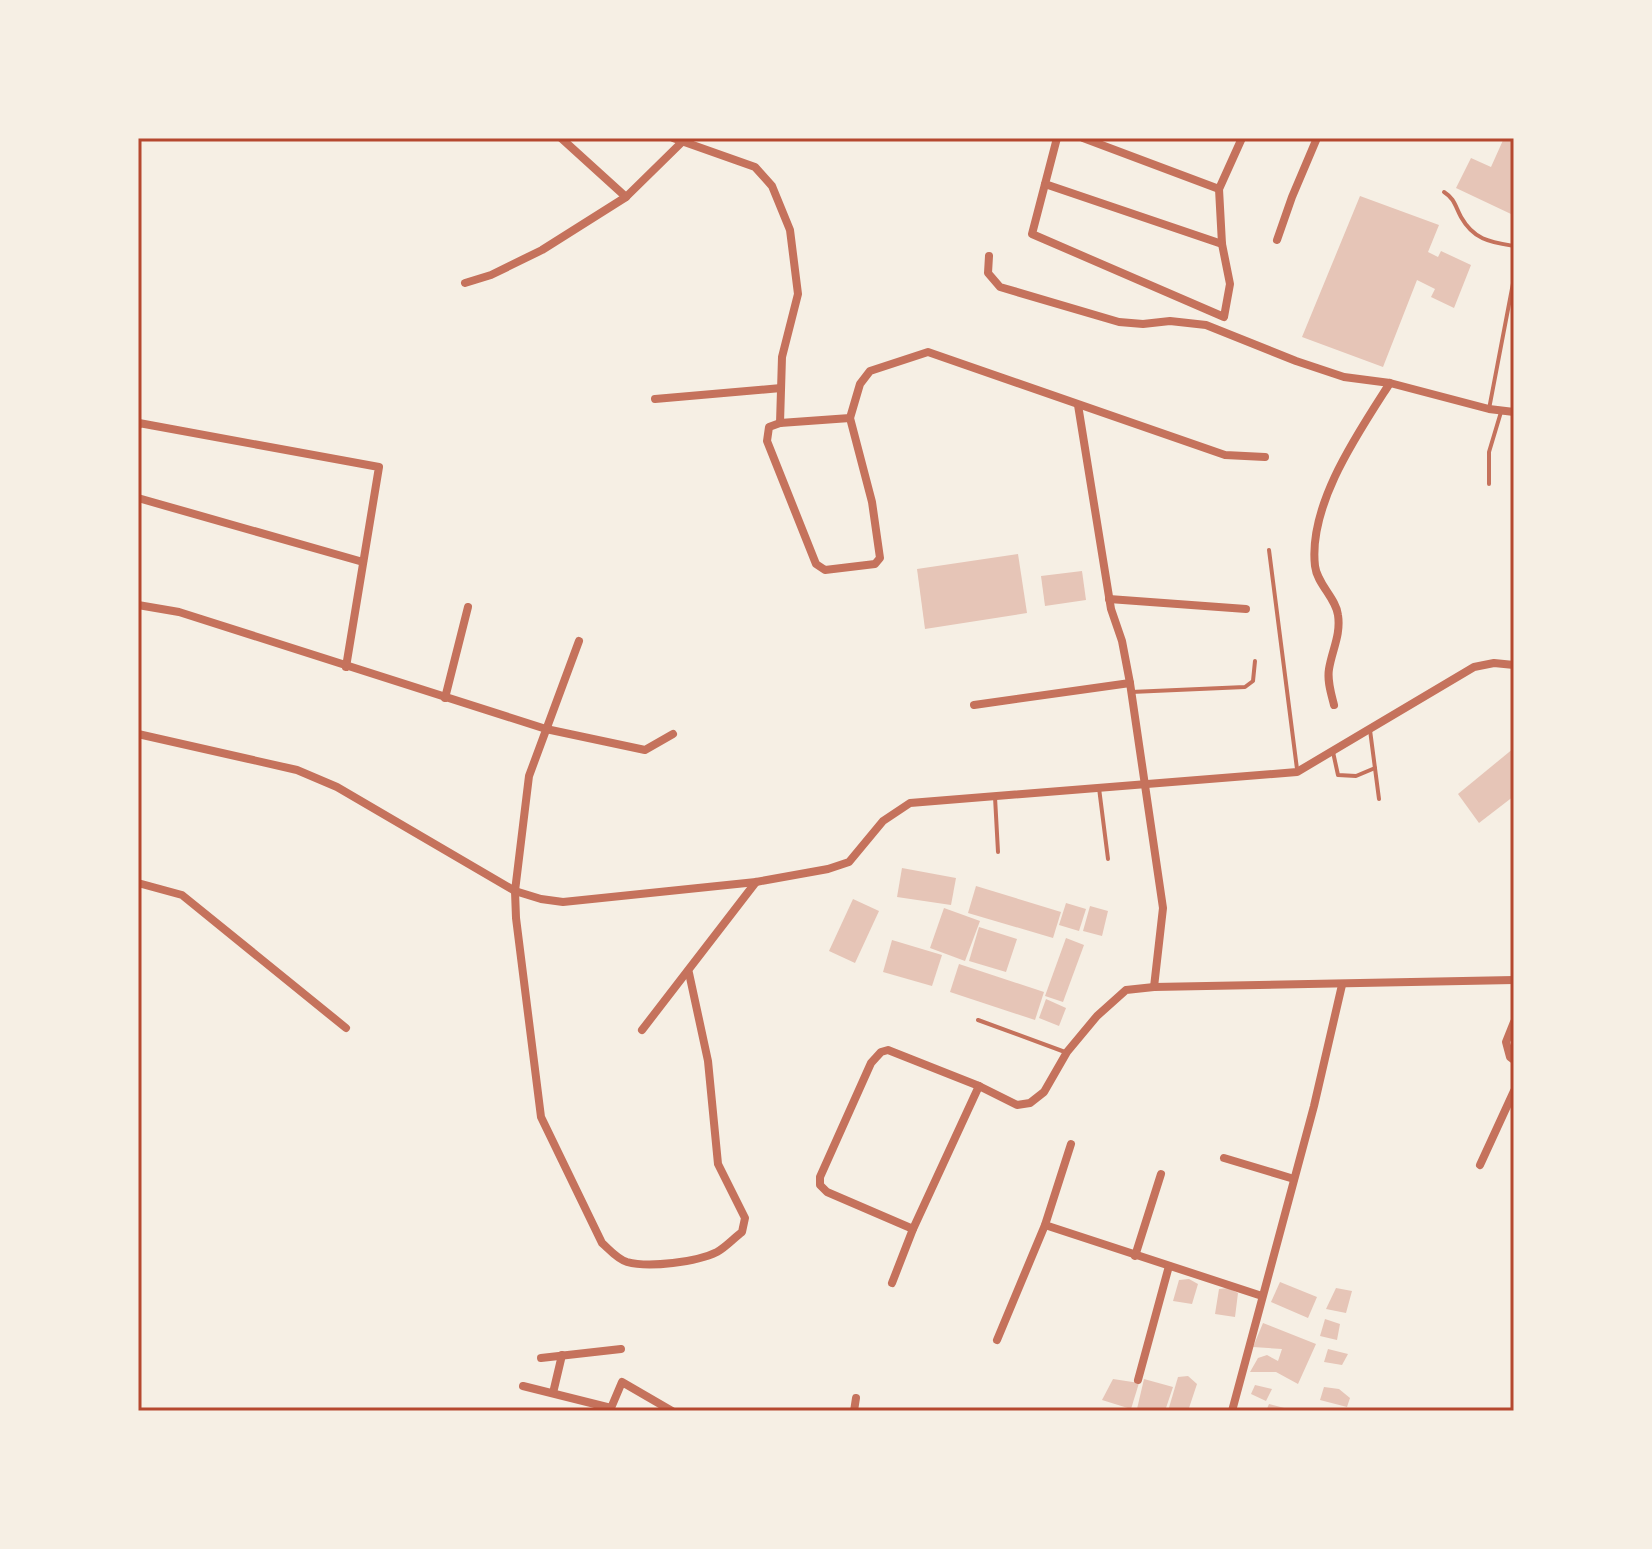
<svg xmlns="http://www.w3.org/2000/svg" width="1652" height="1549" viewBox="0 0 1652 1549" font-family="'Public Sans',sans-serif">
	<rect width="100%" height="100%" fill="#f6efe4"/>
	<g fill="#e6c5b7">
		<polygon points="1504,138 1514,138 1514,208 1511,214 1456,188 1471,158 1491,167"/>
		<polygon points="1360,196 1439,225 1428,252 1438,257 1441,251 1471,265 1454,308 1431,297 1435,289 1417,280 1383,367 1302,337"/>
		<polygon points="1018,554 1027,613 925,629 917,569"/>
		<polygon points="1082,571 1086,600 1045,606 1041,576"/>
		<polygon points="1514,748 1514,796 1479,823 1458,794"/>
		<polygon points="902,868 956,878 951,905 897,897"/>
		<polygon points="976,886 1061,912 1053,938 968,913"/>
		<polygon points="853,899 879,911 855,963 829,951"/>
		<polygon points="1066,903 1086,909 1079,931 1059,925"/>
		<polygon points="1090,906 1108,911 1102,936 1083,931"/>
		<polygon points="944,908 980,921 965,961 930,948"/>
		<polygon points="979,927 1017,939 1006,972 969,961"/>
		<polygon points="1066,938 1084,945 1063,1002 1045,996"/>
		<polygon points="892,940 942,955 932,986 883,972"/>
		<polygon points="959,964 1044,992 1035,1020 950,992"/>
		<polygon points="1046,999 1066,1008 1059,1026 1039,1018"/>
		<polygon points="1189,1279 1198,1284 1192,1304 1173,1301 1179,1280"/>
		<polygon points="1280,1282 1317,1297 1308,1318 1271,1302"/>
		<polygon points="1228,1288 1238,1293 1235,1317 1215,1314 1219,1289"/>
		<polygon points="1336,1288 1352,1291 1346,1313 1326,1309"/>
		<polygon points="1325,1319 1340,1324 1337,1340 1320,1336"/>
		<polygon points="1263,1323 1316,1344 1298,1384 1276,1372 1250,1372 1258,1358 1267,1355 1278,1361 1282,1349 1253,1347"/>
		<polygon points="1328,1349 1348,1354 1342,1365 1324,1362"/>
		<polygon points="1188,1376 1197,1384 1188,1411 1168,1411 1178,1377"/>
		<polygon points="1113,1379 1139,1383 1131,1409 1102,1400"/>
		<polygon points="1144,1379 1173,1387 1165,1411 1137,1409"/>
		<polygon points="1255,1385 1272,1389 1266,1401 1251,1394"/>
		<polygon points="1324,1387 1339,1389 1350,1398 1347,1407 1320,1400"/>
		<polygon points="1269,1404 1292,1410 1292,1411 1266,1411"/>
	</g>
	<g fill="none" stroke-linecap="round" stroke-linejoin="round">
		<g stroke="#c5725c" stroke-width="4">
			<path d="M1444 192C1455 199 1455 206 1461 217 1474 240 1490 242 1514 246"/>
			<polyline points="1489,409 1514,278"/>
			<polyline points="1489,484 1489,452 1501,412"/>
			<polyline points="1269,550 1297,769"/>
			<polyline points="1131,692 1245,687 1253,681 1255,661"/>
			<polyline points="1370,730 1379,799"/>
			<polyline points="1333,752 1338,775 1356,776 1375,768"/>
			<polyline points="1099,788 1108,859"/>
			<polyline points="995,797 998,852"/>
			<polyline points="978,1020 1065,1052"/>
		</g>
		<g stroke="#c5725c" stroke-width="8">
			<polyline points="561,138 626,197 681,143"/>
			<polyline points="673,138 755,167 772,186 790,230 798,294 782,357 780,423"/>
			<polyline points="1057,138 1032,234 1224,317 1230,284 1222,244 1219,189 1242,138"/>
			<polyline points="1083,138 1219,189"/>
			<polyline points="1045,184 1222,244"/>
			<polyline points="1277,240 1292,197 1317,138"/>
			<polyline points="989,256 988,273 1000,287 1119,322 1143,324 1170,321 1206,325 1296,361 1344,377 1390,383 1489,409 1514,412"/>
			<polyline points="465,283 491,275 542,250 626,197"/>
			<polyline points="655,399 781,388"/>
			<polyline points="1078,405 1111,609 1122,641 1130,683 1163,908 1154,987"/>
			<polyline points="850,418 872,502 880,558 875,564 825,570 816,564 767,441 769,427 780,423 850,418 860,384 870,371 928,352 1225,455 1265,457"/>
			<polyline points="138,426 139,423 379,467 346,667"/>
			<polyline points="138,498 363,562"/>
			<polyline points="1109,599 1246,609"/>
			<polyline points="138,605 179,612 546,729 645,750 673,734"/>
			<path d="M579 641 529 776 515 891 516 918 541 1117 602 1243C610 1250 617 1259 627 1262 649 1268 697 1262 717 1252 726 1247 734 1238 742 1232L745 1218 718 1164 708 1061 689 973"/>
			<polyline points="445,698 468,607"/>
			<polyline points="974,705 1130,683"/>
			<path d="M1334 705C1331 693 1327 681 1329 669 1332 650 1341 635 1338 615 1336 598 1317 584 1315 566 1308 505 1358 433 1390 383"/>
			<polyline points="138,734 297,770 337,787 515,891 541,899 563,902 756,882 828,869 849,862 883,821 910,803 1297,772 1474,667 1494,663 1514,665"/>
			<polyline points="138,883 182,895 346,1028"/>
			<polyline points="1514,1022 1506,1042 1510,1057 1514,1060"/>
			<polyline points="642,1030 756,882"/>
			<polyline points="1224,1158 1294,1179"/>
			<polyline points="1480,1165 1514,1091"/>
			<polyline points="1045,1225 1262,1296"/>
			<polyline points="913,1229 827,1192 820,1185 820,1177 871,1063 881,1052 888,1050 979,1086 1017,1105 1030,1103 1044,1092 1067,1052 1097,1016 1126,990 1154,987 1514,980"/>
			<polyline points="1135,1256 1161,1174"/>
			<polyline points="892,1283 913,1229 979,1086"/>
			<polyline points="997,1340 1045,1225 1071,1144"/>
			<polyline points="541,1358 621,1349"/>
			<polyline points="1138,1380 1169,1266"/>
			<polyline points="523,1386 611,1408 622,1382 672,1411"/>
			<polyline points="553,1393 562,1355"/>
			<polyline points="854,1411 856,1398"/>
			<polyline points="1232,1411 1314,1106 1342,985"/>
		</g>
	</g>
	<rect width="1652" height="1549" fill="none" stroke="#f6efe4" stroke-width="280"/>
	<rect x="140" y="140" width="1372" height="1269" fill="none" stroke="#b5482f" stroke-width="3"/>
</svg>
